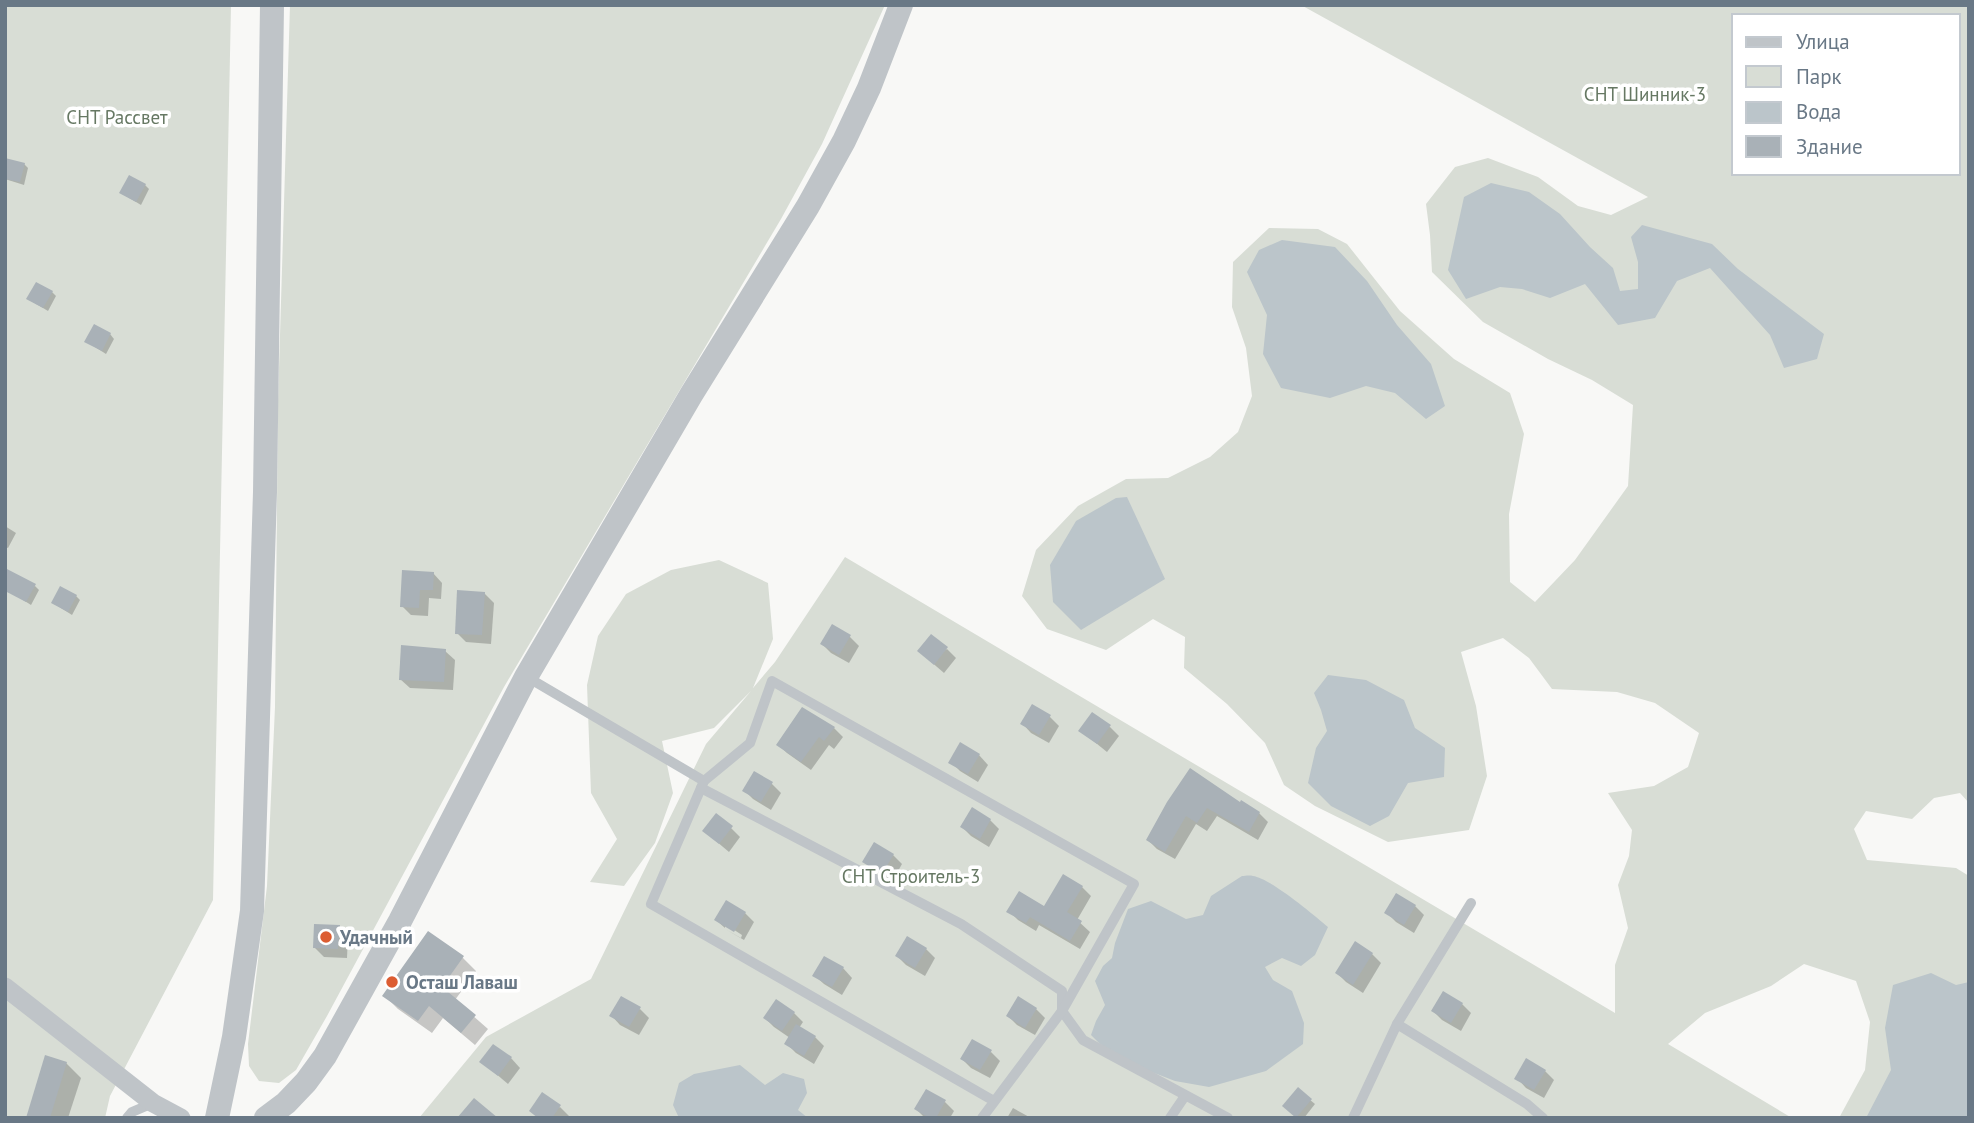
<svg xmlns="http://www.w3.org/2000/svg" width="1974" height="1123" viewBox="0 0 1974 1123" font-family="'PT Sans',sans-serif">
	<rect width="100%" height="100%" fill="#f8f8f6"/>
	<g fill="#d8ddd5" fill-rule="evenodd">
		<polygon points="5,5 231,5 213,900 110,1096 105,1118 5,1118"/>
		<polygon points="290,5 885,5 822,144 781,219 504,687 327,1016 296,1070 279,1083 259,1081 249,1066 248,1044 267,886 275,707 278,401"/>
		<path d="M1301 5H1969V803L1960 793 1934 798 1912 819 1866 811 1854 829 1867 860 1956 868 1969 876V1118H1839L1865 1070 1870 1022 1856 981 1804 964 1771 986 1705 1013 1668 1044 1792 1118H419L486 1037 591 979 706 744 751 691 714 728 662 741 673 793 655 843 624 886 590 882 617 839 591 793 587 685 598 636 626 594 671 570 719 560 768 583 773 639 753 688 775 662 845 557 1615 1013V965L1628 928 1618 885 1629 856 1632 830 1608 793 1654 786 1688 767 1699 733 1655 703 1617 692 1552 689 1529 658 1503 638 1461 652 1476 706 1487 776 1469 830 1388 842 1315 806 1284 785 1265 743 1227 704 1184 668 1185 637 1153 619 1106 650 1047 629 1022 596 1036 550 1078 506 1126 479 1168 478 1210 457 1238 432 1252 396 1246 348 1232 307 1233 262 1269 228 1318 229 1347 244 1400 311 1454 359 1510 393 1524 434 1509 514 1510 582 1535 602 1575 560 1628 486 1633 405 1592 380 1548 359 1483 322 1432 272 1430 235 1426 204 1455 167 1488 158 1538 177 1578 206 1611 215 1648 197ZM1734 16H1958V173H1734Z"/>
	</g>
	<g fill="#bbc5ca">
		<polygon points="1491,183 1529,192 1560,214 1590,247 1613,268 1620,291 1638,289 1638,262 1631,237 1642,225 1712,244 1738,269 1824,334 1817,359 1784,368 1770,335 1710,268 1677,281 1655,318 1618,325 1585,284 1550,298 1522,289 1500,287 1466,299 1448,270 1464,197"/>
		<polygon points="1282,240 1335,247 1367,281 1397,325 1431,364 1445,406 1426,419 1395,393 1366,386 1330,398 1281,388 1263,354 1267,315 1247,272 1259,250"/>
		<polygon points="1127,497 1165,579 1081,630 1053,602 1050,565 1076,521 1116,498"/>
		<polygon points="1328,675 1366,680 1404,700 1415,728 1445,748 1444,777 1408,783 1389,816 1370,826 1331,806 1308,783 1316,748 1327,731 1321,710 1314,693"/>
		<path d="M1242 876C1245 876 1249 875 1253 876 1270 878 1314 915 1328 927L1315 955 1301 966 1282 958 1265 967 1273 980 1292 991 1304 1023 1303 1044 1266 1071 1209 1087 1175 1081 1126 1062 1099 1043 1091 1035 1096 1021 1105 1005 1095 981 1103 966 1112 958 1115 943 1128 909 1151 901 1186 919 1203 915 1211 896Z"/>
		<polygon points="1931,973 1956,985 1969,982 1969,1118 1866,1118 1891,1070 1885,1028 1893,985"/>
		<polygon points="740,1065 765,1085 783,1073 804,1079 807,1093 798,1110 808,1118 679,1118 673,1105 679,1083 694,1074"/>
	</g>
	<g fill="#0003">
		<polygon points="24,164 28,168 24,185 5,179 5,169"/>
		<polygon points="145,185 149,189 141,205 126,196"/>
		<polygon points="52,292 56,296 48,311 28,299"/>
		<polygon points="110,334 114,339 106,354 87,342"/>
		<polygon points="5,526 16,533 8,548 5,547"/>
		<polygon points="433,573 442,583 441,599 429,598 428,616 411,615 402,606"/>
		<polygon points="35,586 39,590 31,605 12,593"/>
		<polygon points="484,593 494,603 491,644 466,642 457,633"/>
		<polygon points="76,596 80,600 72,615 53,603"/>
		<polygon points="832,626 850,637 859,646 849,663 831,653 822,644"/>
		<polygon points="947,649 956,658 944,673 929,660"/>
		<polygon points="445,651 455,660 453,690 410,688 400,679"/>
		<polygon points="1032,706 1050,717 1059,726 1049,743 1031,733 1022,723"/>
		<polygon points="1110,727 1119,736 1107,752 1081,731"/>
		<polygon points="834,728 843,737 834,749 829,745 811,770 787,753 778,744"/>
		<polygon points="979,755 988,765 978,782 960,771 951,762"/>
		<polygon points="755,773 772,784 781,793 771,810 753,799 744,790"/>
		<polygon points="1168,803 1240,805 1241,803 1259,813 1268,822 1258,840 1217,816 1207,831 1196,824 1175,859 1157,849 1148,840"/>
		<polygon points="990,820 999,829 989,847 971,836 962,827"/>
		<polygon points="731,828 740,837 729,852 704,831"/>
		<polygon points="893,855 902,864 892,882 874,871 865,862"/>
		<polygon points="1082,887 1091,896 1077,920 1090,932 1080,949 1039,925 1036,931 1018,920 1009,911 1045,909"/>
		<polygon points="1415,906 1424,915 1414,933 1396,922 1387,913"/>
		<polygon points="745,913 754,922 744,940 725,929 741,938 742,935 725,924 725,928 716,920"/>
		<polygon points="339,927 348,936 347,958 324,957 315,948"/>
		<polygon points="429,934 463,958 476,971 455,1000 488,1029 475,1045 443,1018 432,1033 398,1009 385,996"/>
		<polygon points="926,949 935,958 925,976 906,965 897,956"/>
		<polygon points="1372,954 1381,963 1363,993 1346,982 1337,973"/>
		<polygon points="843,968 852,978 842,995 824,984 814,975"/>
		<polygon points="1462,1004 1471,1013 1461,1031 1442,1020 1433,1011"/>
		<polygon points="640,1009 649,1018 639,1035 620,1025 611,1015"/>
		<polygon points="1036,1009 1045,1018 1035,1035 1017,1025 1008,1016"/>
		<polygon points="794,1013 803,1022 799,1028 815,1037 824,1046 814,1064 796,1053 787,1044 790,1038 774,1027 765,1018"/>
		<polygon points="991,1052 1000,1061 990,1078 971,1068 962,1059"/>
		<polygon points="511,1058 520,1068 508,1084 482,1062"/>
		<polygon points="66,1063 81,1078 68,1118 28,1118"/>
		<polygon points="1545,1071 1554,1080 1544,1098 1526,1088 1517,1078"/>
		<polygon points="1298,1090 1315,1104 1304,1118 1298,1118 1288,1110"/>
		<polygon points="945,1102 954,1111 950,1118 925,1118 916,1109"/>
		<polygon points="560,1107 569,1116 567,1118 538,1118"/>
		<polygon points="1013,1108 1031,1118 1007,1118"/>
	</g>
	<g fill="#a9b1b7">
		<polygon points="5,158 25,163 20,182 5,179"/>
		<polygon points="129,175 146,184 136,202 119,193"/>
		<polygon points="36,282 53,291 43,308 26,299"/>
		<polygon points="94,324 111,333 102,351 84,342"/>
		<polygon points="5,568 36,584 26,602 5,591"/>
		<polygon points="402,570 434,572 433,590 420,590 419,608 400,607"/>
		<polygon points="60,586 77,595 68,612 51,603"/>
		<polygon points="457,590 485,592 482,635 455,634"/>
		<polygon points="832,624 851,635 839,655 820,644"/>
		<polygon points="931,634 948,647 934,665 917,651"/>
		<polygon points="401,645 446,649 444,682 399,680"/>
		<polygon points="1032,704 1051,715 1039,735 1020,724"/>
		<polygon points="802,707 835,727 824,741 819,737 801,762 776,745"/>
		<polygon points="1092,712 1111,725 1097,744 1078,731"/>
		<polygon points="960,742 980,754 968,774 948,763"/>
		<polygon points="1190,768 1240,802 1241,800 1260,812 1249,832 1207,808 1197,823 1186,816 1165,852 1146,840 1167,802"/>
		<polygon points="754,771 773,782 761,802 742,791"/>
		<polygon points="972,807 991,819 980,839 960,827"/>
		<polygon points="716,813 733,826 719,844 702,831"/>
		<polygon points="874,842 894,854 882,874 862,862"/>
		<polygon points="1063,874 1083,886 1067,912 1082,921 1070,941 1030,917 1026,923 1006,912 1019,891 1044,906"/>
		<polygon points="1396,893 1416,905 1404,925 1384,913"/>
		<polygon points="726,900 746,912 734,932 714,920"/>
		<polygon points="314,924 340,925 338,949 313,948"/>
		<polygon points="428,931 464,956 442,987 476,1015 461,1033 429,1006 418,1021 382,996"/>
		<polygon points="907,936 927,948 915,968 895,956"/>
		<polygon points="1355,941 1373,953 1353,985 1335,973"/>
		<polygon points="824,956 844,967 832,987 812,976"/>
		<polygon points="1443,991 1463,1003 1451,1023 1431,1011"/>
		<polygon points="621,996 641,1007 629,1027 609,1016"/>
		<polygon points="1018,996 1037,1008 1025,1028 1006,1016"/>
		<polygon points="776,999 795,1012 782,1031 763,1018"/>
		<polygon points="796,1024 816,1036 804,1056 784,1044"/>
		<polygon points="972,1039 992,1050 980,1070 960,1059"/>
		<polygon points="493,1044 512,1057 498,1076 479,1062"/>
		<polygon points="45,1055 67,1062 50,1118 26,1118"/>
		<polygon points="1526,1058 1546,1070 1534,1090 1514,1079"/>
		<polygon points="1298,1087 1312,1099 1296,1118 1282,1106"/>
		<polygon points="926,1089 946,1100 936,1118 929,1118 914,1109"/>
		<polygon points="542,1092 561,1105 552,1118 538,1118 529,1111"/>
		<polygon points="474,1098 498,1118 457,1118"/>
	</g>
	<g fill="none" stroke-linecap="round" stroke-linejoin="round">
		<g stroke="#bfc4c8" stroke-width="10">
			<polyline points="527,677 704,781"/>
			<polyline points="701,788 961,924 1062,991 1062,1011 1083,1040 1228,1118"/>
			<polyline points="1397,1024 1527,1104 1543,1118"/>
			<polyline points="127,1118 132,1112 153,1103"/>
			<polyline points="982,1118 1062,1011 1134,884 772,681 750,743 704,781 651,904 994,1101"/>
			<polyline points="1170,1118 1185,1096"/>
			<polyline points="1353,1118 1397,1024 1471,903"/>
		</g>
		<polyline stroke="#bfc4c8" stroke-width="19" points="5,987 153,1103 181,1118"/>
		<g stroke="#bfc4c8" stroke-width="24">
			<polyline points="217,1118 234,1037 252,911 265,492 272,5"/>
			<polyline points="266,1118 286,1103 306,1082 325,1056 400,921 526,677 691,395 808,206 844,141 869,88 901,5"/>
		</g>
	</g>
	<g fill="#dc5d32" stroke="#fff" stroke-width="2.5">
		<circle cx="326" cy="937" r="7"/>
		<circle cx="392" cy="982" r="7"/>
	</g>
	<g text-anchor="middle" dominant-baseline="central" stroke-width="7" stroke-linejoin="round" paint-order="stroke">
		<g font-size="19" fill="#667863" stroke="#fff">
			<text x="1645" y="94">СНТ Шинник-3</text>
			<text x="117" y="117">СНТ Рассвет</text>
			<text x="911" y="876">СНТ Строитель-3</text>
		</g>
		<g font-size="19" font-weight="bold" fill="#697886" stroke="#fff" text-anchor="start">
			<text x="340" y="937">Удачный</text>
			<text x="406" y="982">Осташ Лаваш</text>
		</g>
	</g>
	<rect width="1974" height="1123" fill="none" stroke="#697886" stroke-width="14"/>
	<rect x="1732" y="14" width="228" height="161" fill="#ffffff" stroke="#c3c9cf" stroke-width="2"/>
	<rect x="1746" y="37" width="35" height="10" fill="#bfc4c8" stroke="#c3c9cf" stroke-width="2"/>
	<text x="1796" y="49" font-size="21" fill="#697886">Улица</text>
	<rect x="1746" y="66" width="35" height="21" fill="#d8ddd5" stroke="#c3c9cf" stroke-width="2"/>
	<text x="1796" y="84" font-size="21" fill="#697886">Парк</text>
	<rect x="1746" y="102" width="35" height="21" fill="#bbc5ca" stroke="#c3c9cf" stroke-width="2"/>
	<text x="1796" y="119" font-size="21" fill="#697886">Вода</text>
	<rect x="1746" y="136" width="35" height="21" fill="#a9b1b7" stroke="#c3c9cf" stroke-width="2"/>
	<text x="1796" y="154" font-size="21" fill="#697886">Здание</text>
</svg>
